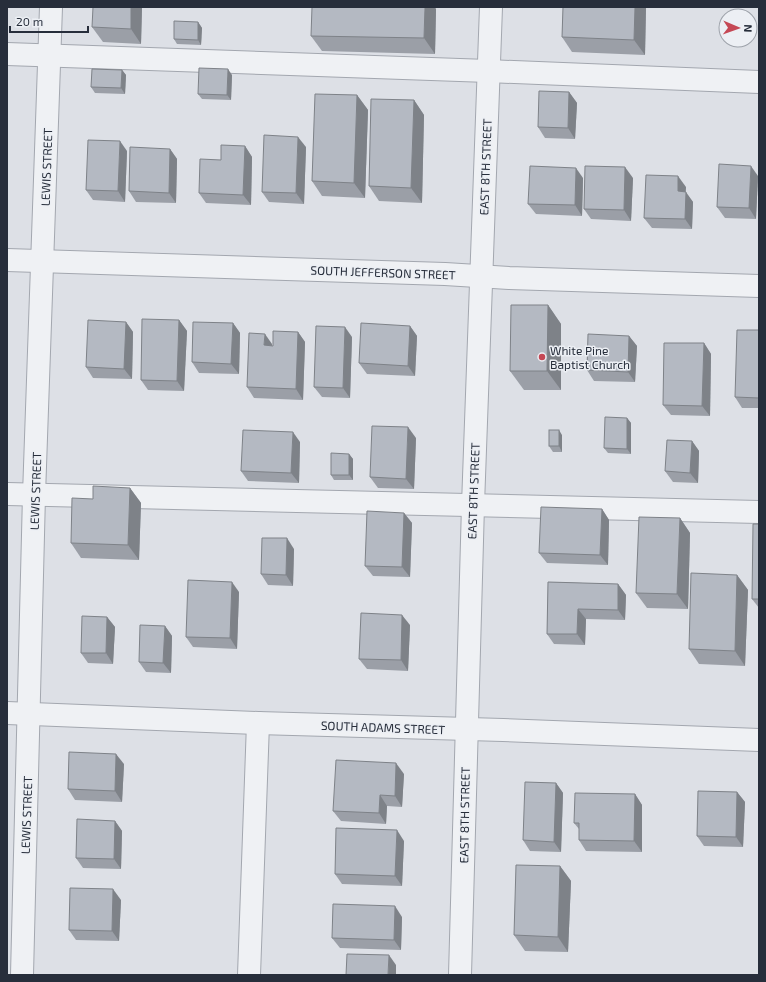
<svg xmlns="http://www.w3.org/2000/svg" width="766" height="982" viewBox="0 0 766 982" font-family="'Exo 2',sans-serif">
	<rect width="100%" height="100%" fill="#dde0e6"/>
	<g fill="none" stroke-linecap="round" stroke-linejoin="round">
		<defs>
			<g id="minor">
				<polyline points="7,54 488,71 759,82"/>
				<polyline points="7,260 445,274 509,278 759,286"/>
				<polyline points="7,494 759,512"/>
				<polyline points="7,713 258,723 503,730 759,740"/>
				<polyline points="22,975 34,495 51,7"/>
				<polyline points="249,975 258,723"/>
				<polyline points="460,975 473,505 491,7"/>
			</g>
		</defs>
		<use href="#minor" stroke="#a3a7af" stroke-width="24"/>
		<use href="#minor" stroke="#eff1f4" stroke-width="22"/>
	</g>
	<g fill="#9b9fa7">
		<polygon points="142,7 141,44 103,42 92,27"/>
		<polygon points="563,7 646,7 645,55 572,52 562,37"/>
		<polygon points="436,9 435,54 322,51 311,36"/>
		<polygon points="198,22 202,28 201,45 177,44 174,39"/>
		<polygon points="122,70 126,75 125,94 95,93 91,87"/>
		<polygon points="232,75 231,100 202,99 198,94"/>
		<polygon points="569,92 577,103 575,139 545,138 538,127"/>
		<polygon points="357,95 368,110 365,198 322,196 312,181"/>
		<polygon points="414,100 424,115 422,203 379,201 369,186"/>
		<polygon points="245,146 252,157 251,205 206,203 199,193 221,160"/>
		<polygon points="306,147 304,204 269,202 262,192"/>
		<polygon points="170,149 177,159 176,203 136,202 129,191"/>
		<polygon points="127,151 125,202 93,200 86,190"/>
		<polygon points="758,176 756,219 725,218 717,207"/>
		<polygon points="583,178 582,216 536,214 528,204"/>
		<polygon points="633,178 631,221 591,219 584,209"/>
		<polygon points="686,187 685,192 693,202 692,229 652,228 644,218"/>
		<polygon points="548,305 561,324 561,390 524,390 510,371"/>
		<polygon points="179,320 187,331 184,391 148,390 141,380"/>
		<polygon points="126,322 133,332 132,379 93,378 86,367"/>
		<polygon points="233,323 240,333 239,374 199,373 192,362"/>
		<polygon points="410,326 417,336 415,376 367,374 359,363"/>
		<polygon points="759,330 759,408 742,408 735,397"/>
		<polygon points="298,332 305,342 303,400 254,398 247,387 272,344 272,346 273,346"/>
		<polygon points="629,336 637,346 635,382 594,381 587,370"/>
		<polygon points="352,337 350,398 322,397 314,387"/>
		<polygon points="704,343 711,354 710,416 671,415 663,405"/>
		<polygon points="627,418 631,423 631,454 608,453 604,448"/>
		<polygon points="562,435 562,452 553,452 549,446"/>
		<polygon points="416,438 414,489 378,488 370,477"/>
		<polygon points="692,441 699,451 698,483 673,482 665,471"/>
		<polygon points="300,442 299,483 248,481 241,471"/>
		<polygon points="349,454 353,459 353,480 334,480 331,475"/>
		<polygon points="130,488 141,503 139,560 81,558 71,543 93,499"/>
		<polygon points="602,509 609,520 608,565 547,563 539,553"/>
		<polygon points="404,513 412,523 410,577 373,576 365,566"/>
		<polygon points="680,518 690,533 688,609 647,608 636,593"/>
		<polygon points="759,524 759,608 752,599"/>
		<polygon points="294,549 293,586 268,585 261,574"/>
		<polygon points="737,575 748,590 745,666 699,664 689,649"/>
		<polygon points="548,582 618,584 626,595 625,620 586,619 585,645 554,644 547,634"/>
		<polygon points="239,592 237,649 193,647 186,637"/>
		<polygon points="107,617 115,627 113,664 88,663 81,653"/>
		<polygon points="410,625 408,671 367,669 359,659"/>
		<polygon points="165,626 172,636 171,673 146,672 139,662"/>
		<polygon points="124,764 122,802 75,800 68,789"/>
		<polygon points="404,774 402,807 387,806 386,824 341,821 333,811"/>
		<polygon points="556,783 563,793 561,852 530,851 523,840"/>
		<polygon points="737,792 745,802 743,847 704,846 697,836"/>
		<polygon points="635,794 642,805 642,852 586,851 579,840 579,829 574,823"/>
		<polygon points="115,821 122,831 121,869 83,868 76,858"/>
		<polygon points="404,841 402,886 342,884 335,874"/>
		<polygon points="560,866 571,881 568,952 525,951 514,935"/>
		<polygon points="121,900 119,941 76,940 69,930"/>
		<polygon points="402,917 401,950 340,948 332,938"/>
	</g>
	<g fill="#7e8288">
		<polygon points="131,7 142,7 141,44 131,29"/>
		<polygon points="425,7 435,7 436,9 435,54 424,38"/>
		<polygon points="635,7 646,7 645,55 634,40"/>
		<polygon points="198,22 202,28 201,45 198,40"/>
		<polygon points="228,69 232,75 231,100 227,95"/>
		<polygon points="122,70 126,75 125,94 121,88"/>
		<polygon points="569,92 577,103 575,139 568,128"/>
		<polygon points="357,95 368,110 365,198 354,183"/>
		<polygon points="414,100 424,115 422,203 411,188"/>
		<polygon points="298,137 306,147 304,204 296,193"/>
		<polygon points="120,141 127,151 125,202 118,191"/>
		<polygon points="245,146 252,157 251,205 243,195"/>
		<polygon points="170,149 177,159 176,203 169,193"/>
		<polygon points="751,166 758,176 756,219 749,208"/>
		<polygon points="625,167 633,178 631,221 624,210"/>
		<polygon points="576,168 583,178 582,216 575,205"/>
		<polygon points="678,176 686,187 685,202 678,191"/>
		<polygon points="686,192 693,202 692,229 685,219"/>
		<polygon points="548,305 561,324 561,390 547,371"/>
		<polygon points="179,320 187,331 184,391 177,381"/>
		<polygon points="126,322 133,332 132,379 124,369"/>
		<polygon points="233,323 240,333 239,374 231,364"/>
		<polygon points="410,326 417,336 415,376 408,366"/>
		<polygon points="345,327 352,337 350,398 343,388"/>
		<polygon points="298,332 305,342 303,400 296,389"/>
		<polygon points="265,334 272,344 271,356 264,345"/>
		<polygon points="629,336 637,346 635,382 628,372"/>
		<polygon points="704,343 711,354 710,416 702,406"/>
		<polygon points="627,418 631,423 631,454 627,449"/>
		<polygon points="408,427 416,438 414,489 406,479"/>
		<polygon points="559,430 562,435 562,452 559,446"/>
		<polygon points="293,432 300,442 299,483 291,473"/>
		<polygon points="692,441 699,451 698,483 690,473"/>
		<polygon points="349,454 353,459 353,480 349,475"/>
		<polygon points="130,488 141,503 139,560 128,545"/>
		<polygon points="602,509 609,520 608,565 600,555"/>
		<polygon points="404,513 412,523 410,577 402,567"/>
		<polygon points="680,518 690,533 688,609 677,594"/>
		<polygon points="287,538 294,549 293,586 286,575"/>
		<polygon points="737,575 748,590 745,666 735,651"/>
		<polygon points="232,582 239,592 237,649 230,638"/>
		<polygon points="618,584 626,595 625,620 618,610"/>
		<polygon points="578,609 586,619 585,645 577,634"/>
		<polygon points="402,615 410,625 408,671 401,660"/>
		<polygon points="107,617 115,627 113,664 106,653"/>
		<polygon points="165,626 172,636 171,673 163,663"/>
		<polygon points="116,754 124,764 122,802 115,791"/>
		<polygon points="396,763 404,774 402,807 395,796"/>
		<polygon points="556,783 563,793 561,852 554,842"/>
		<polygon points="737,792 745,802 743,847 736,837"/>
		<polygon points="635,794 642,805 642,852 634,841"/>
		<polygon points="380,795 387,806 386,824 379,813"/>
		<polygon points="115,821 122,831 121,869 114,859"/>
		<polygon points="397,830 404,841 402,886 395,876"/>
		<polygon points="560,866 571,881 568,952 558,937"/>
		<polygon points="113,889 121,900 119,941 112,931"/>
		<polygon points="395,906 402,917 401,950 394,940"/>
		<polygon points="389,955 396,965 396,975 388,975"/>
	</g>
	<g fill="#b4b9c2" stroke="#7e8288">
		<polygon points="93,7 131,7 131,29 92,27"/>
		<polygon points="312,7 425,7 424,38 311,36"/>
		<polygon points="563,7 635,7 634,40 562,37"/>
		<polygon points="174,21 198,22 198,40 174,39"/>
		<polygon points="199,68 228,69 227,95 198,94"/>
		<polygon points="92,69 122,70 121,88 91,87"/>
		<polygon points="539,91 569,92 568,128 538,127"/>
		<polygon points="315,94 357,95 354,183 312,181"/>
		<polygon points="371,99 414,100 411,188 369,186"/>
		<polygon points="264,135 298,137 296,193 262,192"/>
		<polygon points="88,140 120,141 118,191 86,190"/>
		<polygon points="221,145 245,146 243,195 199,193 200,159 221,160"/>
		<polygon points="130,147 170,149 169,193 129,191"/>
		<polygon points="719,164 751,166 749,208 717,207"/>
		<polygon points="530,166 576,168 575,205 528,204"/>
		<polygon points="585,166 625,167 624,210 584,209"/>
		<polygon points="646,175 678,176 678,191 686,192 685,219 644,218"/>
		<polygon points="511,305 548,305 547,371 510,371"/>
		<polygon points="142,319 179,320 177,381 141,380"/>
		<polygon points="88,320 126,322 124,369 86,367"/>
		<polygon points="193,322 233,323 231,364 192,362"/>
		<polygon points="361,323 410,326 408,366 359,363"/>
		<polygon points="316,326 345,327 343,388 314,387"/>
		<polygon points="737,330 759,330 759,398 735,397"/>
		<polygon points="273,331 298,332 296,389 247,387 249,333 265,334 264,345 273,346"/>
		<polygon points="588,334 629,336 628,372 587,370"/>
		<polygon points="664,343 704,343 702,406 663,405"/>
		<polygon points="605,417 627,418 627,449 604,448"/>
		<polygon points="372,426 408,427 406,479 370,477"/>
		<polygon points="243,430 293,432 291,473 241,471"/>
		<rect x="549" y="430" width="10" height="16"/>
		<polygon points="667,440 692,441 690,473 665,471"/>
		<polygon points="331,453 349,454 349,475 331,475"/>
		<polygon points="93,486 130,488 128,545 71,543 72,498 93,499"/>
		<polygon points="541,507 602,509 600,555 539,553"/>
		<polygon points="367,511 404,513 402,567 365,566"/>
		<polygon points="639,517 680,518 677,594 636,593"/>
		<polygon points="753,524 759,524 759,599 752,599"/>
		<polygon points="262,538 287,538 286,575 261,574"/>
		<polygon points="691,573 737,575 735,651 689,649"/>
		<polygon points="188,580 232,582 230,638 186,637"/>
		<polygon points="548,582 618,584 618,610 578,609 577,634 547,634"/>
		<polygon points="361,613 402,615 401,660 359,659"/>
		<polygon points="82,616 107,617 106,653 81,653"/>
		<polygon points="140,625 165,626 163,663 139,662"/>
		<polygon points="69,752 116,754 115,791 68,789"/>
		<polygon points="336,760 396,763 395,796 380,795 379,813 333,811"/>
		<polygon points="525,782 556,783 554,842 523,840"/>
		<polygon points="698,791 737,792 736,837 697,836"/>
		<polygon points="575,793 635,794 634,841 579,840 579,823 574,823"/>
		<polygon points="77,819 115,821 114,859 76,858"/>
		<polygon points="336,828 397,830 395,876 335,874"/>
		<polygon points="516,865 560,866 558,937 514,935"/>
		<polygon points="70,888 113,889 112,931 69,930"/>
		<polygon points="333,904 395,906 394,940 332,938"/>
		<polygon points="347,954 389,955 388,975 346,975"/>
	</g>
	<circle fill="#c54855" stroke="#eceff4" stroke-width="1.5" cx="542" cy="357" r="4"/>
	<g text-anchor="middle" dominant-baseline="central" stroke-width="3" stroke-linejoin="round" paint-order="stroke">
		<g font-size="12" fill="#272e3b" stroke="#eceff4">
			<text transform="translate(46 167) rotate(-88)">LEWIS STREET</text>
			<text transform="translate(485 167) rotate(-88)">EAST 8TH STREET</text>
			<text transform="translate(383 272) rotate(2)">SOUTH JEFFERSON STREET</text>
			<text transform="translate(35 491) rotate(-88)">LEWIS STREET</text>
			<text transform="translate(473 491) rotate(-88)">EAST 8TH STREET</text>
			<text transform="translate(383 727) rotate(2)">SOUTH ADAMS STREET</text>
			<text transform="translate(26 815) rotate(-88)">LEWIS STREET</text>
			<text transform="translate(464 815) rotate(-89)">EAST 8TH STREET</text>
		</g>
		<g font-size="12" fill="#272e3b" stroke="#eceff4" text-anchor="start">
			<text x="550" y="350">White Pine<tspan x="550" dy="14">Baptist Church</tspan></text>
		</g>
	</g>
	<rect width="766" height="982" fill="none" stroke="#272e3b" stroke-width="16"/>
	<g transform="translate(738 28) rotate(92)"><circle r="19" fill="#eceff4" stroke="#9da2aa"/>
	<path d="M0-3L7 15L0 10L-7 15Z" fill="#c54855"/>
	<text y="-6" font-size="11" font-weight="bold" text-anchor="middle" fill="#272e3b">N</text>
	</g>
	<path d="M10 26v6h78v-6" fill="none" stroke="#272e3b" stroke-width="2"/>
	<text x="16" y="26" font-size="12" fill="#272e3b" stroke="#eceff4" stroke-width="3" paint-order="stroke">20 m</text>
</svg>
